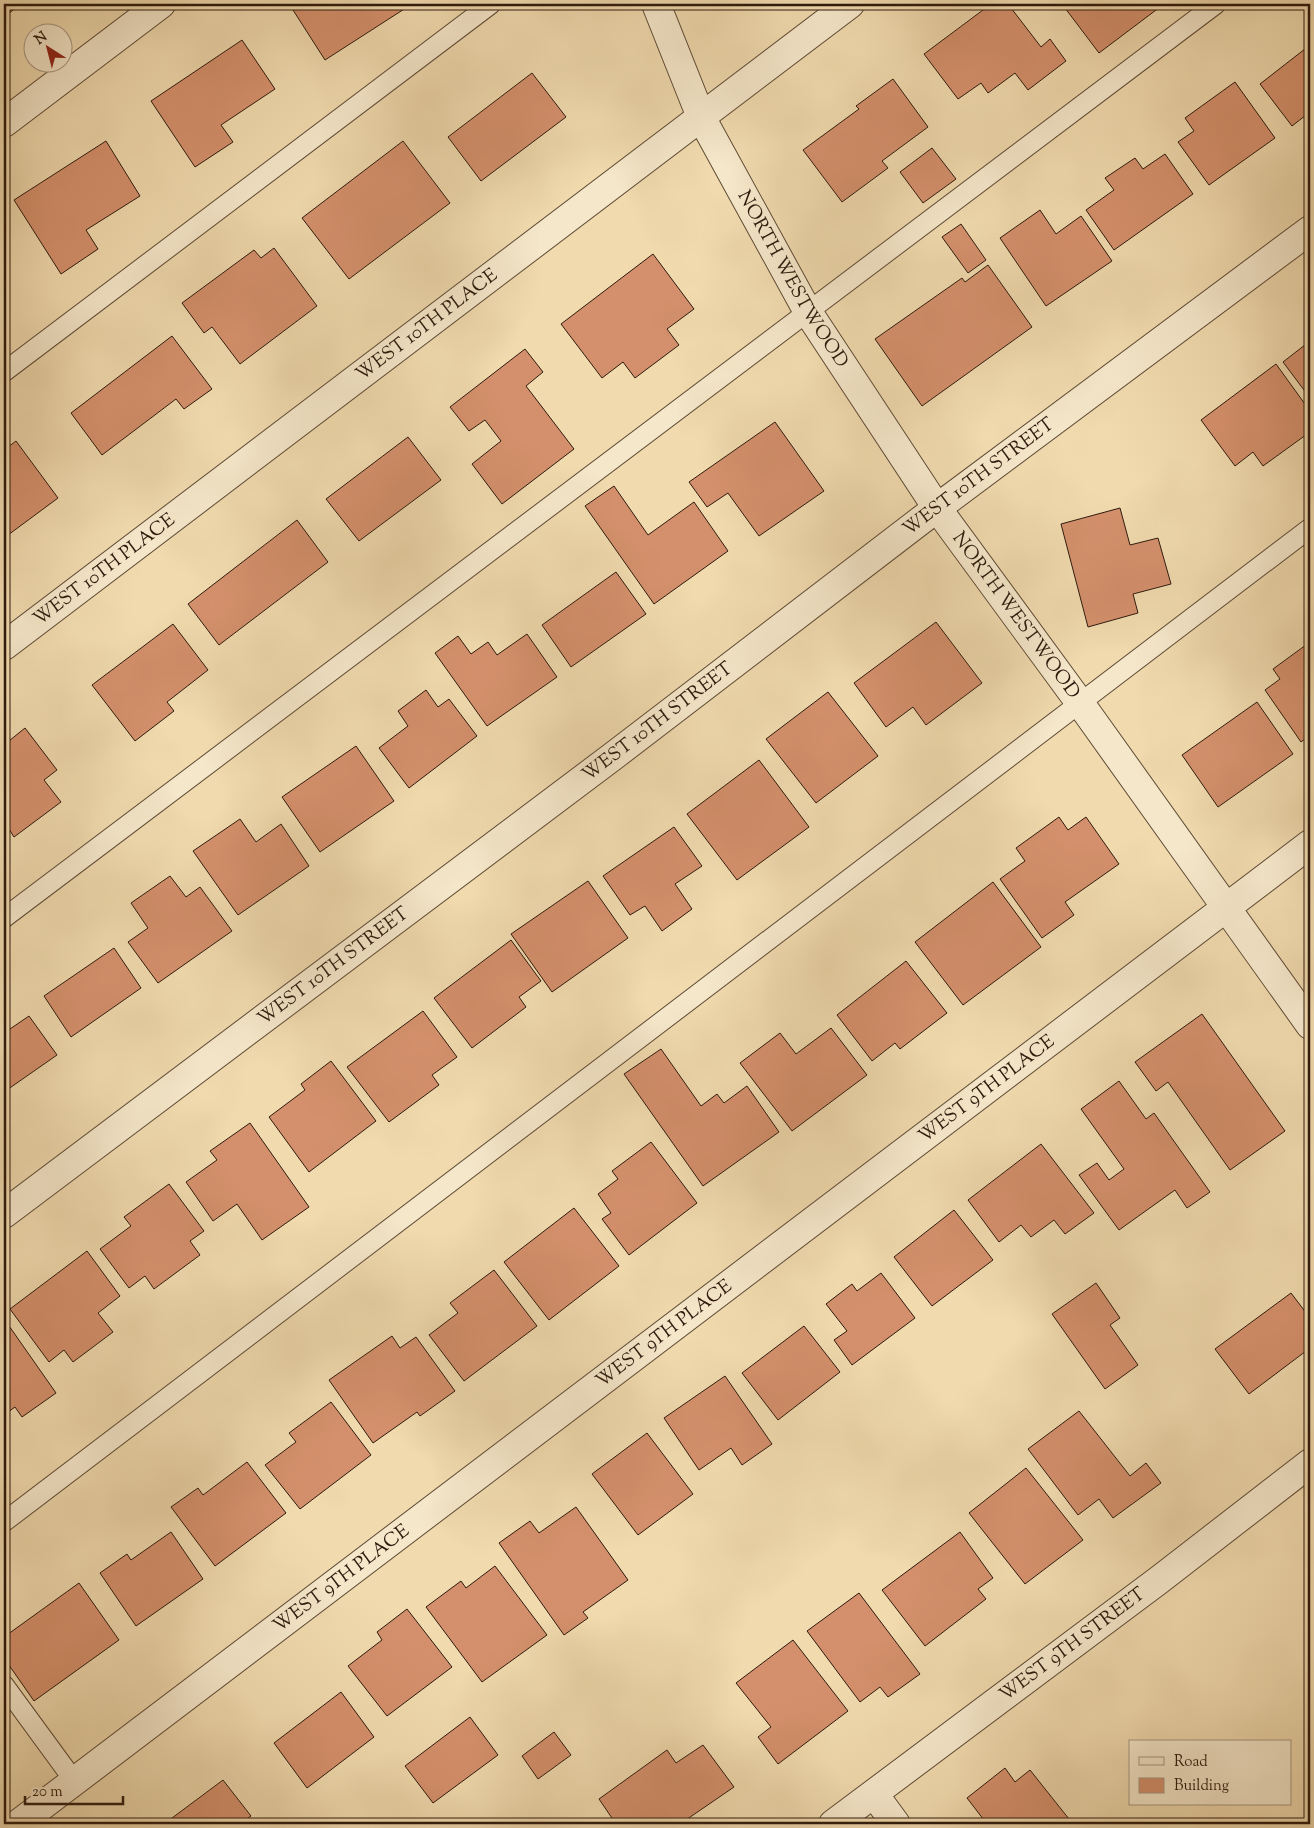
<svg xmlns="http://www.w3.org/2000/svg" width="1314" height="1828" viewBox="0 0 1314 1828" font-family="'Sorts Mill Goudy',serif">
	<rect width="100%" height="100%" fill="#f0daae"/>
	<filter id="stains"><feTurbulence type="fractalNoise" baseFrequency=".004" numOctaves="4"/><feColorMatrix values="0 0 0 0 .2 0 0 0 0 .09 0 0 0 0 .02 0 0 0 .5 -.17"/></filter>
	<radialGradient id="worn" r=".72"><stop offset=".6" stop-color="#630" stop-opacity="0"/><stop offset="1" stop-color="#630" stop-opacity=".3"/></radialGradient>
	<g fill="#d4906c" stroke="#2e1a0d">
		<polygon points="4,4 21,4 4,17"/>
		<polygon points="303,4 412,4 325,60 293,10"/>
		<polygon points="991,4 1008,4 1041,47 1050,39 1066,61 1028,90 1015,73 988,93 981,83 958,99 924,54"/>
		<polygon points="1062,4 1164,4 1099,53"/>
		<polygon points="242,40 275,89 221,125 233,142 195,167 151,101"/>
		<polygon points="1310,45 1310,112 1292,126 1260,84"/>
		<polygon points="532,73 566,117 481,181 448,137"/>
		<polygon points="893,79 928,127 882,161 888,168 842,202 803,150 859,109 856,106"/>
		<polygon points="1235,82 1275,138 1209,185 1178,142 1194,131 1185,118"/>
		<polygon points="106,141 140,196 86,230 98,249 61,274 14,200"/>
		<polygon points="403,141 450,203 349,279 302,218"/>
		<polygon points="932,148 956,179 923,203 900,172"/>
		<polygon points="1165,154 1193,194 1114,250 1086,210 1114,190 1105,178 1135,158 1143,169"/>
		<polygon points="1040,210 1056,234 1081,216 1112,261 1046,306 1000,238"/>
		<polygon points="961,224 986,260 968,273 942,237"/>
		<polygon points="274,248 317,306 240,364 212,327 204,333 182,303 254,250 261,258"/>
		<polygon points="653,254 694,309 667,329 679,345 635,378 623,362 602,378 561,324"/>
		<polygon points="988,265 1032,327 922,406 875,339 962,278 965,282"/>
		<polygon points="172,336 212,389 184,409 176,399 102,455 71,413"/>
		<polygon points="1310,341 1310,398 1283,362"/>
		<polygon points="525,349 543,372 526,386 574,449 502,504 472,464 501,441 485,420 469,431 450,407"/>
		<polygon points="1276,364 1310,411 1310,432 1263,466 1253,452 1235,466 1201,420"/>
		<polygon points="775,422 824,491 759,536 728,493 707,507 689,482"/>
		<polygon points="408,437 441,480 359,541 326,499"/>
		<polygon points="16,441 58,498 4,538 4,450"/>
		<polygon points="614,486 648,535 694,502 728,551 654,604 585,506"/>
		<polygon points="1120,508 1130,545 1158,538 1171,584 1133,594 1138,613 1088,627 1061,524"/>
		<polygon points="297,520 328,562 219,645 188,604"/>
		<polygon points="616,572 646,614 571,667 542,625"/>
		<polygon points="936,622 982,683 926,725 913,707 886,727 854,683"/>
		<polygon points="173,624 208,670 167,702 174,711 135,741 92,685"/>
		<polygon points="527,634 557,677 487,726 435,653 458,636 471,654 488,642 497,655"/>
		<polygon points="1310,642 1310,735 1301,742 1265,690 1280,679 1273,669"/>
		<polygon points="426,690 438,707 449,699 477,736 409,788 379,748 408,726 398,711"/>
		<polygon points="828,692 878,756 816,803 766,739"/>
		<polygon points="1257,702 1293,754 1218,807 1182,755"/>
		<polygon points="25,728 57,770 44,780 61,802 14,837 9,829 4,833 4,745"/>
		<polygon points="356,746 394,801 320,852 282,797"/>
		<polygon points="759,760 809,827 737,880 687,814"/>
		<polygon points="1059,817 1068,830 1086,817 1119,864 1065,902 1074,915 1042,938 1000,879 1025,861 1016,848"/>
		<polygon points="240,819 256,842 281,824 309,866 238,915 193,851"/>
		<polygon points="674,827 702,866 675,884 692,909 662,931 645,906 630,915 603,876"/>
		<polygon points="170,876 186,897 200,887 232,931 158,983 128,942 148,928 131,903"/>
		<polygon points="588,881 628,938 552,992 511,934"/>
		<polygon points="993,882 1041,947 963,1005 915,942"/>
		<polygon points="511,940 541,981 519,997 526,1007 472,1048 434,998"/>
		<polygon points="114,948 141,988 71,1037 44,996"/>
		<polygon points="906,961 947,1013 900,1049 895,1043 872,1061 837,1015"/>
		<polygon points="423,1011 457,1057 432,1075 439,1085 389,1122 347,1067"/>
		<polygon points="1202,1014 1285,1131 1230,1170 1168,1082 1156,1091 1135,1062"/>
		<polygon points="29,1016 57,1055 4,1092 4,1026 7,1031"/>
		<polygon points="831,1028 867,1075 792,1131 740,1063 780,1033 796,1054"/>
		<polygon points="661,1049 701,1106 717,1094 724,1103 747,1086 779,1132 703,1186 624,1074"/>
		<polygon points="331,1061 376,1121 309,1172 269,1117 305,1090 301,1084"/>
		<polygon points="1119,1081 1146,1119 1154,1113 1210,1192 1187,1208 1175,1190 1119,1230 1079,1175 1097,1163 1109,1180 1124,1169 1081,1109"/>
		<polygon points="250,1123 309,1207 262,1240 237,1204 213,1221 186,1182 217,1160 210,1151"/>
		<polygon points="651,1142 697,1203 629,1255 602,1219 611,1213 598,1194 618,1179 612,1171"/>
		<polygon points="1041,1144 1094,1213 1065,1234 1054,1220 1031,1237 1021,1225 999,1242 968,1200"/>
		<polygon points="169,1184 204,1231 190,1241 200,1255 154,1289 145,1276 129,1288 100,1249 131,1226 124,1217"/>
		<polygon points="574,1208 619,1266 549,1320 504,1262"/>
		<polygon points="954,1210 993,1260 932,1306 894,1257"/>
		<polygon points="87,1251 120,1296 98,1313 113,1332 73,1362 64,1350 49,1362 10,1309"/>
		<polygon points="494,1270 537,1326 464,1381 429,1335 458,1313 450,1303"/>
		<polygon points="881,1273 915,1318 852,1365 834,1340 847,1331 826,1304 852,1284 857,1291"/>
		<polygon points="1096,1283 1120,1318 1110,1325 1138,1365 1105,1389 1052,1314"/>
		<polygon points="1291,1293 1310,1318 1310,1348 1249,1394 1215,1349"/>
		<polygon points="7,1323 56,1393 22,1417 15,1407 4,1415 4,1326"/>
		<polygon points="804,1326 840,1372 778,1420 742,1373"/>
		<polygon points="392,1336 400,1348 416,1337 455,1391 420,1416 417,1412 373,1443 329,1380"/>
		<polygon points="725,1376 772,1444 742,1465 731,1448 699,1470 664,1418"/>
		<polygon points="331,1402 371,1455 300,1509 265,1465 296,1442 289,1433"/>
		<polygon points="1079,1411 1130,1476 1146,1463 1161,1483 1113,1518 1099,1499 1078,1515 1028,1449"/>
		<polygon points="647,1433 693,1494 638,1535 592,1474"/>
		<polygon points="247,1462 286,1513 215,1566 171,1507 198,1488 203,1495"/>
		<polygon points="1026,1468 1083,1540 1025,1584 969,1513"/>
		<polygon points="576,1507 628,1580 583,1612 588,1618 564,1635 499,1543 530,1521 539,1533"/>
		<polygon points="171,1532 203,1579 136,1626 100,1573 127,1554 131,1560"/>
		<polygon points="960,1532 993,1578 978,1589 986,1599 925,1646 882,1590"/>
		<polygon points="495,1566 547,1635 482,1682 426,1607 461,1581 466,1588"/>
		<polygon points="79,1583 119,1640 34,1701 4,1658 4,1637"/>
		<polygon points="859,1593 920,1674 888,1697 880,1687 860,1702 807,1631"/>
		<polygon points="407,1609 452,1667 387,1716 348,1666 382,1640 377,1632"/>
		<polygon points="793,1640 848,1711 778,1764 758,1737 771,1727 736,1683"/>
		<polygon points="341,1692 374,1737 307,1788 274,1743"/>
		<polygon points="470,1717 498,1755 433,1803 405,1766"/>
		<polygon points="554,1732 571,1755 538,1779 522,1756"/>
		<polygon points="703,1745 734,1787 680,1824 616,1824 599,1799 667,1750 676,1763"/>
		<polygon points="1005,1768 1015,1782 1030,1770 1073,1824 987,1824 967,1798"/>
		<polygon points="223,1780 251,1816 240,1824 164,1824"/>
	</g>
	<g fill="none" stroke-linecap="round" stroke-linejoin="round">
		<defs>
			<g id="lane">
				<polyline points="4,372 491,4"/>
				<polyline points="4,918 1216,4"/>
				<polyline points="4,1522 1310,528"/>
				<polyline points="4,1685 75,1782"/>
			</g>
			<g id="street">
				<path id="s1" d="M656 4 701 117 808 312 937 508 1080 703 1310 1025"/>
				<polyline points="4,123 161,4"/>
				<path id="s2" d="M4 646 850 4"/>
				<path id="s3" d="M4 1214 616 754 937 508 1310 230"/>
				<polyline points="874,1794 896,1824"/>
				<path id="s4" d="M18 1824 1310 844"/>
				<path id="s5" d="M833 1824 1159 1580 1310 1463"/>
			</g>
		</defs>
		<use href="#lane" stroke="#5e4a35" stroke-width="21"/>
		<use href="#street" stroke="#5e4a35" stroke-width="30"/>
		<use href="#lane" stroke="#f5e7ca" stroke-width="19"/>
		<use href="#street" stroke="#f5e7ca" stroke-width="28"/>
	</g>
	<g text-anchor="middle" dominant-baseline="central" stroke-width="4" stroke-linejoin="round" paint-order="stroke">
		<g font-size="19" fill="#2e1a0d" stroke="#f5e7ca">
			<text stroke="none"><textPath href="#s1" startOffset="308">NORTH WESTWOOD</textPath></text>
			<text stroke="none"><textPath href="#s2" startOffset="531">WEST 10TH PLACE</textPath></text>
			<text stroke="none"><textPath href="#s3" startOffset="1222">WEST 10TH STREET</textPath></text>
			<text stroke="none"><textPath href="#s2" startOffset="126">WEST 10TH PLACE</textPath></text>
			<text stroke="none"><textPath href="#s1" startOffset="712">NORTH WESTWOOD</textPath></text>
			<text stroke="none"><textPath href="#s3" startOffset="818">WEST 10TH STREET</textPath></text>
			<text stroke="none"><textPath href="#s3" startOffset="412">WEST 10TH STREET</textPath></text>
			<text stroke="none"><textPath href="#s4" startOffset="1216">WEST 9TH PLACE</textPath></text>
			<text stroke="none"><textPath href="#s4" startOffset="811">WEST 9TH PLACE</textPath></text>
			<text stroke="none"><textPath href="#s4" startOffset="406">WEST 9TH PLACE</textPath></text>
			<text stroke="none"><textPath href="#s5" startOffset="299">WEST 9TH STREET</textPath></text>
		</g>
	</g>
	<rect width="1314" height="1828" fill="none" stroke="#f0daae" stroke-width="20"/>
	<rect x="5" y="5" width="1304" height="1818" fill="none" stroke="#2e1a0d" stroke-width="2.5"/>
	<rect x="10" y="10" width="1294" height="1808" fill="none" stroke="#2e1a0d"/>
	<rect x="1129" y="1740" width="162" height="65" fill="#f5e7ca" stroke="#a5957e"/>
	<rect x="1139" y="1757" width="25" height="8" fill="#f5e7ca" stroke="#a5957e"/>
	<text x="1174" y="1766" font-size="15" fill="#2e1a0d">Road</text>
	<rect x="1139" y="1778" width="25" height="15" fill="#d4906c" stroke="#a5957e"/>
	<text x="1174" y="1790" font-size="15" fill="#2e1a0d">Building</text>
	<g transform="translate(48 48) rotate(324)"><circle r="24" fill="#f5e7ca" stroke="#a5957e"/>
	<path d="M0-4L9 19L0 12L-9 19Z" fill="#8f2418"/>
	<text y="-8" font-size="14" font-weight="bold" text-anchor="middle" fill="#2e1a0d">N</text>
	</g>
	<path d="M25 1796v8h98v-8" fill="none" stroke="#2e1a0d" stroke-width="2.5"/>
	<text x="32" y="1796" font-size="15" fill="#2e1a0d" stroke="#f5e7ca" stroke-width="4" paint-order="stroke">20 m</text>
	<rect width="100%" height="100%" filter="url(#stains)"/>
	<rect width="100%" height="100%" fill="url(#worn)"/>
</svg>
